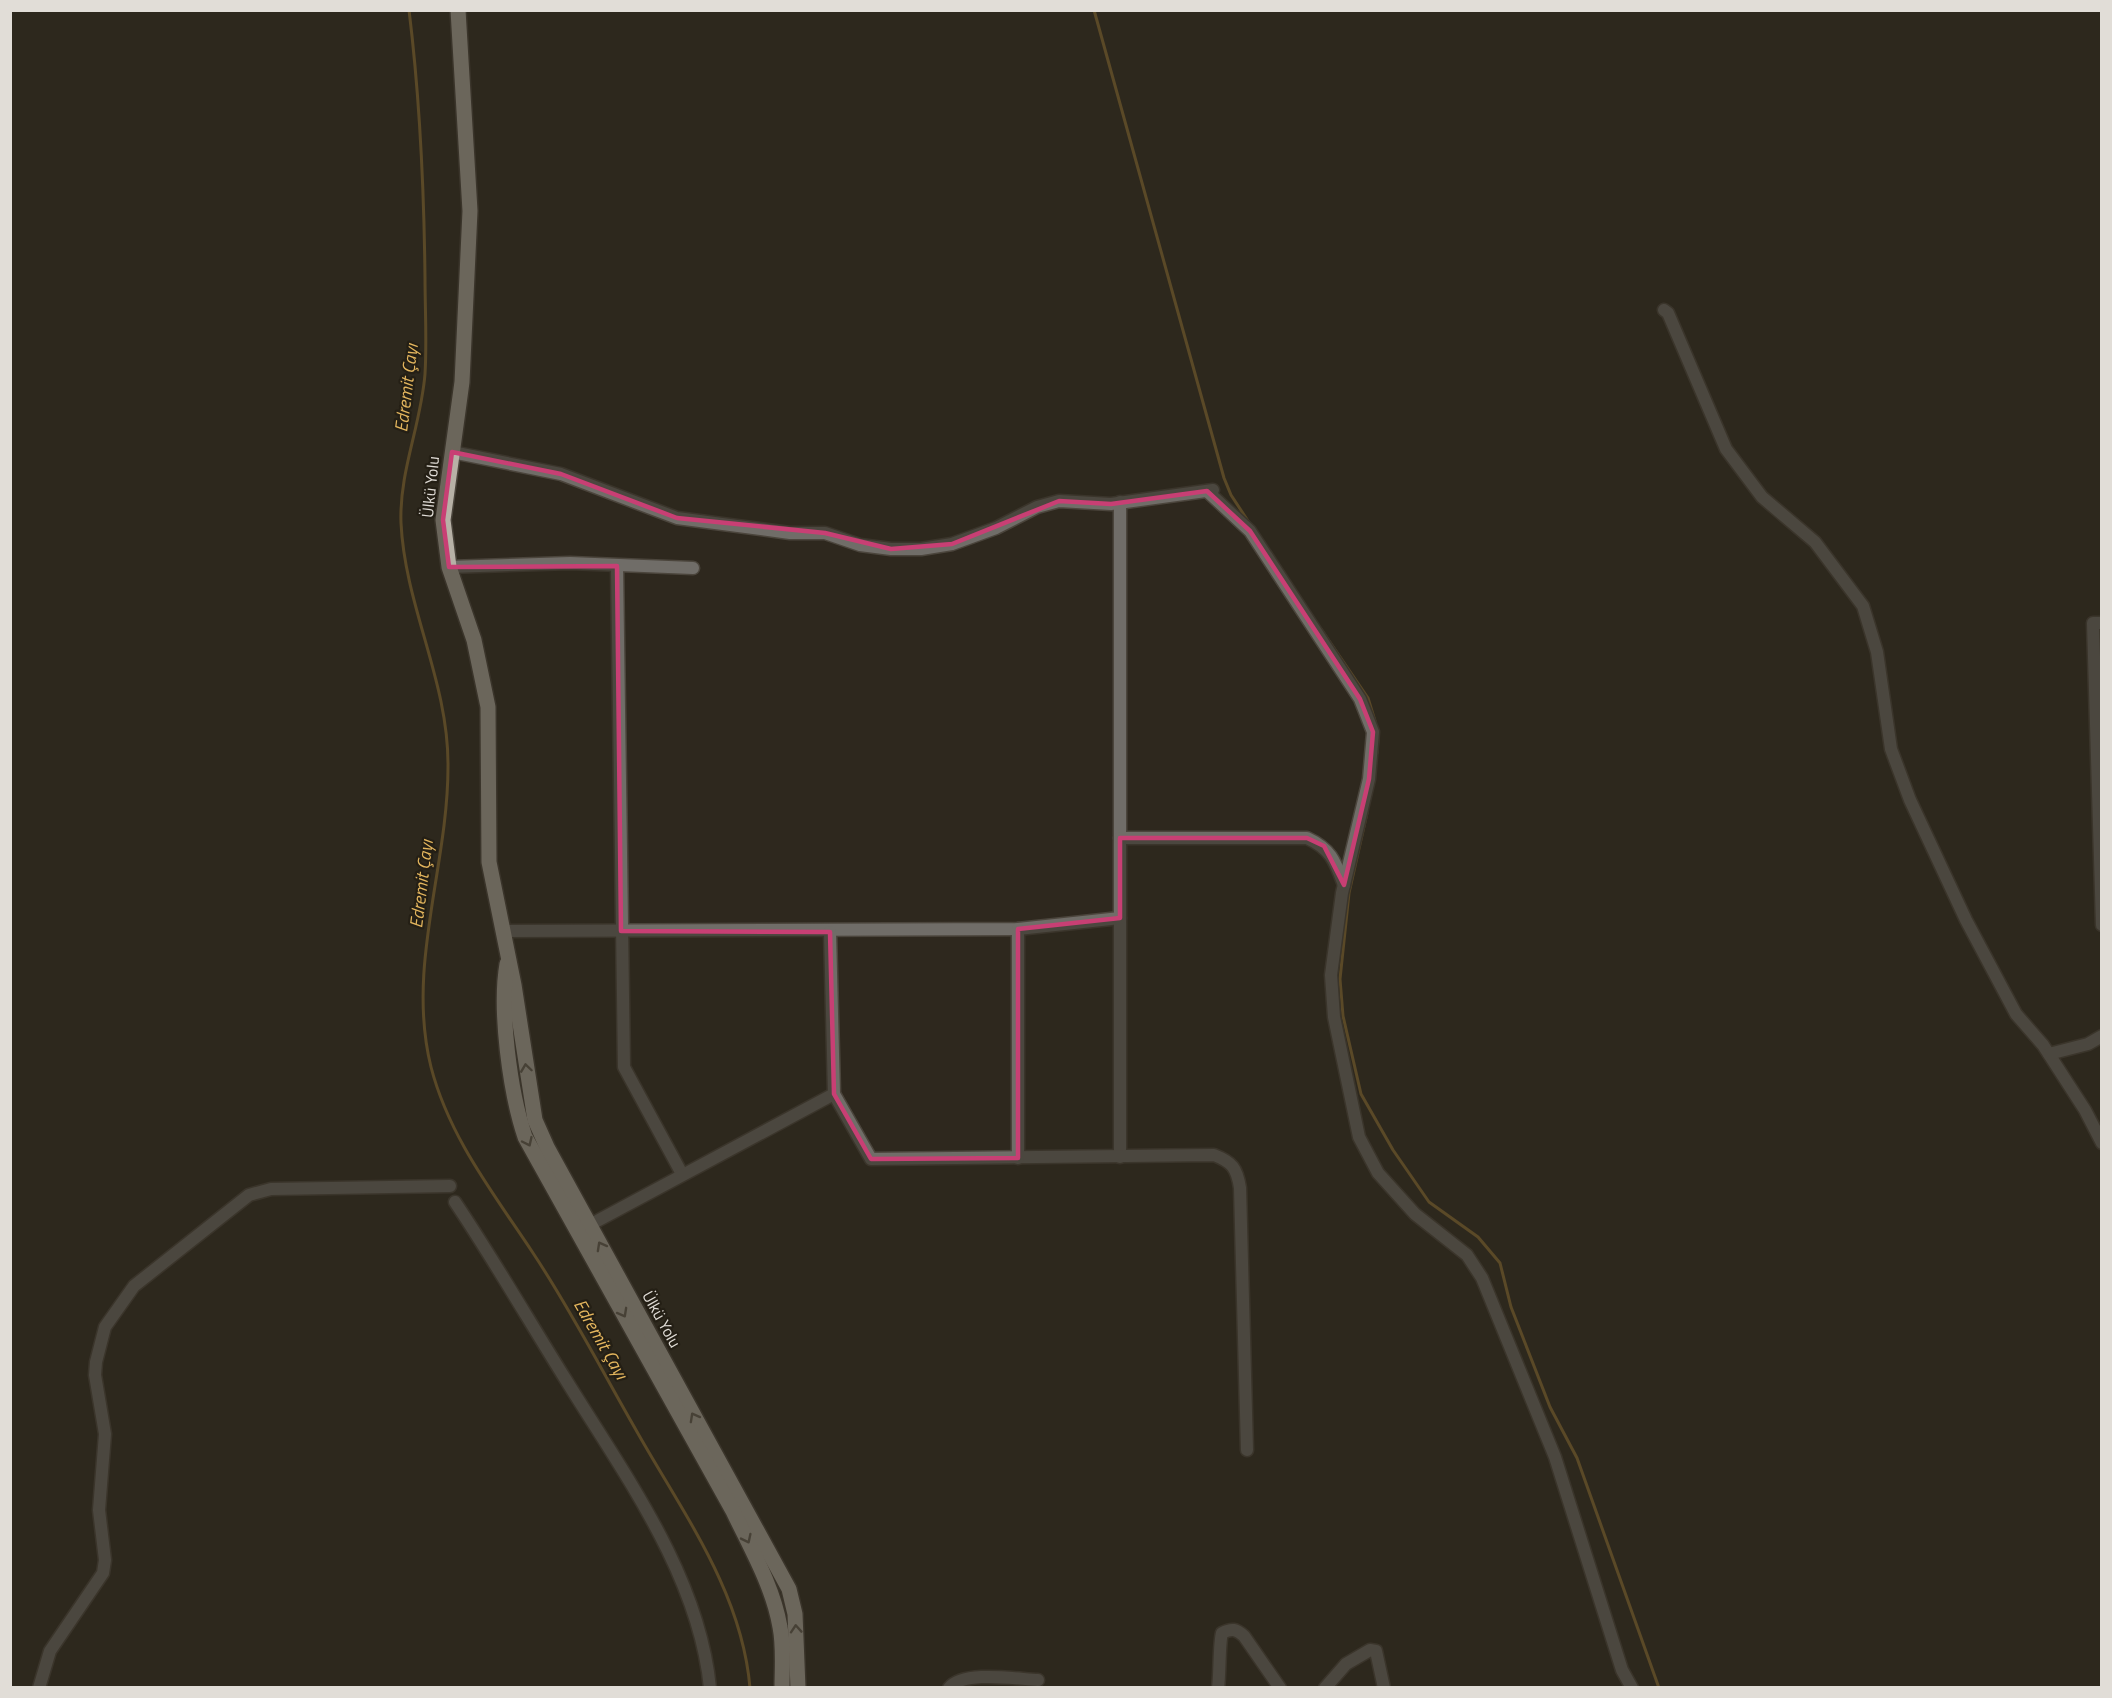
<svg xmlns="http://www.w3.org/2000/svg" width="2112" height="1698" viewBox="0 0 2112 1698" font-family="'Titillium Web',sans-serif">
	<rect width="100%" height="100%" fill="#2e281e"/>
	<g fill="none" stroke-linecap="round" stroke-linejoin="round">
		<g stroke="#917133" stroke-width="3">
			<path d="M409 10C420 99 424 188 425 277 425 309 427 342 425 374 421 425 399 472 401 523 405 607 449 682 448 767 448 867 406 967 431 1067 449 1137 494 1194 533 1253 571 1310 602 1371 636 1430 682 1512 742 1591 750 1688"/>
			<polyline points="1094,10 1224,478 1231,495 1250,524"/>
			<polyline points="1321,629 1368,698 1375,721"/>
			<polyline points="1377,753 1378,739"/>
			<polyline points="1367,813 1349,893 1340,979 1343,1016 1361,1094 1393,1150 1429,1202 1478,1237 1500,1263 1511,1307 1550,1407 1577,1458 1659,1688"/>
		</g>
		<defs>
			<g id="minor">
				<polyline points="1664,310 1668,313 1726,449 1762,497 1815,542 1863,606 1877,652 1891,749 1910,800 1966,920 2016,1014 2043,1045 2085,1110 2102,1143"/>
				<polyline points="452,452 561,474 677,518 790,533 825,533 860,545 891,549 921,549 952,544 996,528 1037,507 1059,501 1111,504 1213,490"/>
				<polyline points="1207,491 1250,531 1360,699 1373,732 1369,779 1342,893 1331,975 1334,1017 1359,1137 1378,1173 1415,1214 1467,1255 1482,1278 1555,1457 1622,1670 1632,1688"/>
				<polyline points="1120,502 1120,1157"/>
				<polyline points="617,566 624,1067 682,1174"/>
				<polyline points="449,567 570,563 693,568"/>
				<polyline points="2102,623 2093,623 2102,925"/>
				<path d="M1120 838H1307C1331 849 1335 861 1344 885"/>
				<polyline points="503,931 1018,929 1120,918"/>
				<path d="M830 932 834 1094 871 1159 1214 1155C1232 1162 1237 1168 1240 1188L1247 1450"/>
				<polyline points="2049,1054 2088,1044 2102,1036"/>
				<polyline points="1018,1158 1018,929"/>
				<path d="M455 1202C494 1260 529 1321 566 1380 624 1474 699 1575 710 1688"/>
				<polyline points="584,1228 834,1094"/>
				<polyline points="39,1688 50,1651 103,1573 105,1560 99,1510 105,1434 95,1375 96,1362 105,1327 134,1286 249,1195 271,1189 450,1186"/>
				<path d="M949 1688C964 1670 1016 1679 1038 1680"/>
				<path d="M1218 1688C1220 1674 1219 1643 1222 1633 1232 1628 1236 1629 1244 1636L1280 1688"/>
				<polyline points="1325,1688 1346,1664 1370,1650 1376,1651 1384,1688"/>
			</g>
			<g id="major">
				<polyline points="458,10 470,211 462,382 443,520 449,567 474,640 488,707 489,862 514,985 535,1120 547,1147 789,1589 795,1614 798,1688"/>
				<path d="M507 964C499 1010 510 1092 525 1137L733 1511C750 1547 773 1586 780 1627 784 1647 782 1668 782 1688"/>
			</g>
		</defs>
		<use href="#minor" stroke="#4b453c" stroke-width="15"/>
		<use href="#major" stroke="#4b453c" stroke-width="18"/>
		<use href="#minor" stroke="#706d68" stroke-width="12"/>
		<use href="#major" stroke="#b7b1a6" stroke-width="15"/>
	</g>
	<defs><path id="oneway-chevron" d="M-2-3.5L2.5 0L-2 3.5" fill="none" stroke-width="1.6" stroke-linecap="round" stroke-linejoin="round" transform="scale(1.5)"/></defs>
	<g stroke="#666156">
		<use href="#oneway-chevron" transform="translate(526 1068) rotate(-98)"/>
		<use href="#oneway-chevron" transform="translate(528 1142) rotate(65)"/>
		<use href="#oneway-chevron" transform="translate(601 1246) rotate(-119)"/>
		<use href="#oneway-chevron" transform="translate(623 1313) rotate(61)"/>
		<use href="#oneway-chevron" transform="translate(694 1417) rotate(-119)"/>
		<use href="#oneway-chevron" transform="translate(747 1539) rotate(64)"/>
		<use href="#oneway-chevron" transform="translate(796 1629) rotate(-94)"/>
	</g>
	<path d="M0 0H2112V1698H0ZM452 452 561 474 677 518 825 533 891 549 952 544 1059 501 1111 504 1207 491 1250 531 1360 699 1373 732 1369 779 1344 885 1324 846 1307 838H1120V918L1018 929V1158L871 1159 834 1094 830 932 621 931 617 566 449 567 443 520Z" fill="#2e281e" fill-opacity=".55" fill-rule="evenodd"/>
	<path fill="none" stroke="#c83f74" stroke-width="4.5" stroke-linejoin="round" d="M452 452 561 474 677 518 825 533 891 549 952 544 1059 501 1111 504 1207 491 1250 531 1360 699 1373 732 1369 779 1344 885 1324 846 1307 838H1120V918L1018 929V1158L871 1159 834 1094 830 932 621 931 617 566 449 567 443 520Z"/>
	<g text-anchor="middle" dominant-baseline="central" stroke-width="4.5" stroke-linejoin="round" paint-order="stroke">
		<g font-size="16" fill="#e1ddd7" stroke="#241f15">
			<text transform="translate(430 487) rotate(-84)">Ülkü Yolu</text>
			<text transform="translate(662 1319) rotate(61)">Ülkü Yolu</text>
		</g>
		<g font-size="18" font-style="italic" fill="#e4b65e" stroke="#241f15">
			<text transform="translate(406 388) rotate(-83)">Edremit Çayı</text>
			<text transform="translate(421 884) rotate(-83)">Edremit Çayı</text>
			<text transform="translate(601 1339) rotate(60)">Edremit Çayı</text>
		</g>
	</g>
	<rect width="2112" height="1698" fill="none" stroke="#e1ddd7" stroke-width="24"/>
</svg>
